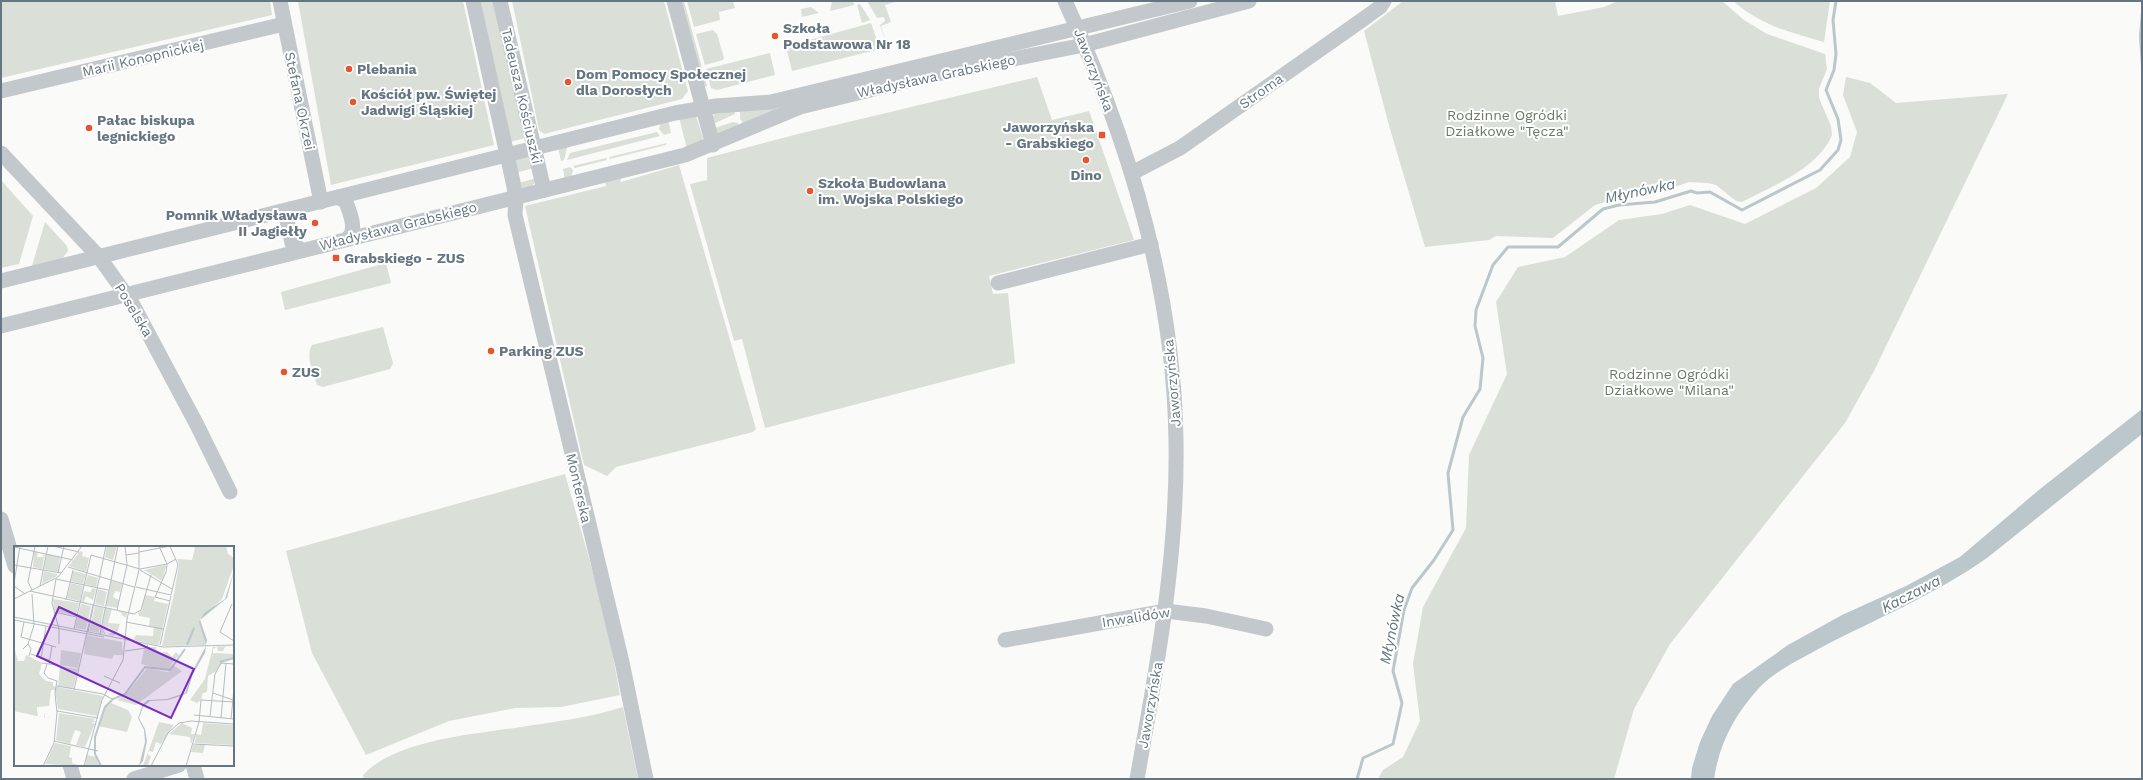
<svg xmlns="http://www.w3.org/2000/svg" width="2143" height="780" viewBox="0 0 2143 780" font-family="'Work Sans',sans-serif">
	<rect width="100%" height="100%" fill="#fafaf8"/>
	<g fill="#dadfd7">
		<polygon points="1,1 270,1 272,15 1,78"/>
		<polygon points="298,1 463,1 494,145 331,185"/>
		<polygon points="477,1 494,1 525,138 510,142"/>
		<polygon points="512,1 664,1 688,91 682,99 544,134 539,130"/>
		<polygon points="680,1 684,1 707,86 704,87"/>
		<polygon points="687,1 733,1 735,8 719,12 720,20 694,27"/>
		<polygon points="832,1 853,1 854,5 830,11"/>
		<polygon points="867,1 898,1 885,5 891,22 881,26 888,47 880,25 885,21 884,17 877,18"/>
		<path d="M1403 1H1555L1558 16 1604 7 1618 1H1722L1744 20 1767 34 1825 54 1827 69 1819 89V98L1831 126 1832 135C1818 169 1772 186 1742 202L1736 201 1716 185 1708 183 1689 182 1649 196 1623 197 1595 205 1553 238 1496 236 1489 240 1425 247 1390 129 1364 31Z"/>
		<path d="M1733 1H1830L1824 42C1789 32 1762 26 1733 1Z"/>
		<polygon points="860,4 869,18 870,20 862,23 857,5"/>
		<polygon points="811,7 819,13 802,17 801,9"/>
		<polygon points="871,23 880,49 792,71 787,51 790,50 788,46"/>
		<polygon points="713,30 717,34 724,58 723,60 705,65 696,34"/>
		<polygon points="770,53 775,75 717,90 711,88 706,69"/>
		<polygon points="1037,77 1052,120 1089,111 1134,240 989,276 993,294 1008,293 1015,363 765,428 742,339 734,341 690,184 707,180 707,158 798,134"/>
		<polygon points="1846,77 1870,83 1896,103 2008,94 1874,371 1845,423 1670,644 1634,709 1614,779 1378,779 1383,770 1403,757 1420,721 1413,664 1423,607 1466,528 1469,455 1507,374 1496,302 1518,267 1565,257 1619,220 1662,214 1690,205 1745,224 1816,188 1850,157 1857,132 1843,95"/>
		<polygon points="776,107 777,111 744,126 740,118 740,110"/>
		<polygon points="734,110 735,114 713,124 712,119 714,114"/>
		<polygon points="696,116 703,138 702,141 687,149 679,117"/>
		<polygon points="668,119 671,133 664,135 659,129 661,121"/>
		<polygon points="733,122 738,123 740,128 721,136 717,133 715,128"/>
		<polygon points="657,132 660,136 567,160 570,153"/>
		<polygon points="667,143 666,145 610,159 609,157"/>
		<polygon points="568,144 564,160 561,161 558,147"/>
		<polygon points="529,157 534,168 515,173 516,160"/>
		<polygon points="606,158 607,160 575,168 573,166"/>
		<polygon points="679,165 756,429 753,432 616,467 607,476 584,465 525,206 606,186 605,182 620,178 621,182"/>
		<polygon points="570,167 573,170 571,178 565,180 563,169"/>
		<polygon points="537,178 532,187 522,188 518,183"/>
		<polygon points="1,180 33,216 19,264 1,268"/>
		<polygon points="45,222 67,246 68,251 62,259 32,266"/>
		<polygon points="386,263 391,283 285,310 281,292"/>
		<path d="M383 327 393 363 390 369 323 387 317 385C314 374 305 356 312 345Z"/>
		<polygon points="565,474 606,618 620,695 561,707 515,708 449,721 366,755 312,653 286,551"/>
		<path d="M623 707 638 779H364L363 775C395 740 476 734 521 727 555 722 591 717 623 707Z"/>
	</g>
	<g fill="#bbc7cb">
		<polygon points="2142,1 2142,82 2139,36"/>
		<path d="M2142 409V434L1987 558C1936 594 1878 618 1822 647 1801 659 1776 670 1759 688 1735 714 1719 744 1714 779H1691L1692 768 1700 742 1712 716 1733 684 1788 645 1842 615 1906 586 1960 557 2040 489Z"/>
	</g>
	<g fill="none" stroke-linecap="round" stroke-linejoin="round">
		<polyline stroke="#bbc7cb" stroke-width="3" points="1357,779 1363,758 1393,744 1402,703 1393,671 1404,610 1412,588 1434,560 1453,530 1448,473 1463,417 1480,389 1483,358 1475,326 1476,310 1493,265 1508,247 1558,247 1603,209 1619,205 1655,202 1691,191 1697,193 1710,192 1742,210 1820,170 1838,150 1841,140 1838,119 1826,90 1834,70 1836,54 1833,20 1836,1"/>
		<g stroke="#c3c8cc" stroke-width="15">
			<polyline points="280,1 321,202"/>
			<polyline points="473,1 513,182 516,197 515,215 622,662 646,779"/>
			<polyline points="500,1 544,190"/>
			<polyline points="674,1 713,145"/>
			<path d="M1065 1C1128 138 1174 289 1176 441 1178 555 1157 667 1137 779"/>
			<polyline points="1,91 284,24"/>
			<polyline points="1,153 99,257 132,303 197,425 230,492"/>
			<polyline points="1132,173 1180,148 1362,20 1380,7 1384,1"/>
			<path d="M338 197 346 202C350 213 358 231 347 239"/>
			<polyline points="290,209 286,216 292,243 301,250"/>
			<polyline points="1,281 675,113 716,106 771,102 1190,1"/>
			<polyline points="998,283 1151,244"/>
			<polyline points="1,326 685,155 800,107 932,75 1084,45 1249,1"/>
			<polyline points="1,519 15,566"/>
			<polyline points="1005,640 1166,611 1206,616 1266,629"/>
			<polyline points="70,765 74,779"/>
			<polyline points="193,765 197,779"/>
			<polyline points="134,779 179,765"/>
		</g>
	</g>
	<g fill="#e4572e" stroke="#fff" stroke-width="1.5">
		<circle cx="775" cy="36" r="4"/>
		<circle cx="349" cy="69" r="4"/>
		<circle cx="568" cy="82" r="4"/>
		<circle cx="353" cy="102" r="4"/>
		<circle cx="89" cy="128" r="4"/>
		<rect x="1098" y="131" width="8" height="8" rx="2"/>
		<circle cx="1086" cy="160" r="4"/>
		<circle cx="810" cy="191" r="4"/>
		<circle cx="315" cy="223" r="4"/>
		<rect x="332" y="254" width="8" height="8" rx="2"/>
		<circle cx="491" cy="351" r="4"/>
		<circle cx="284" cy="372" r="4"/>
	</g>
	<g text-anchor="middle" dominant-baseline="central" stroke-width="4" stroke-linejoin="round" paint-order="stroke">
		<g font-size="14" font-weight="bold" fill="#657683" stroke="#fff" text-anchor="start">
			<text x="783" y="28">Szkoła<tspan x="783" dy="16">Podstawowa Nr 18</tspan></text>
			<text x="357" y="69">Plebania</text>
			<text x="576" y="74">Dom Pomocy Społecznej<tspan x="576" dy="16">dla Dorosłych</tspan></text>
			<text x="361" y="94">Kościół pw. Świętej<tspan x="361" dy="16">Jadwigi Śląskiej</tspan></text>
			<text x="97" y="120">Pałac biskupa<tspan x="97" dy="16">legnickiego</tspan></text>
			<text x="1094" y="127" text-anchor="end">Jaworzyńska<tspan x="1094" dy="16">- Grabskiego</tspan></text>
			<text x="1086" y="175" text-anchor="middle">Dino</text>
			<text x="818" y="183">Szkoła Budowlana<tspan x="818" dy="16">im. Wojska Polskiego</tspan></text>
			<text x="307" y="215" text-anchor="end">Pomnik Władysława<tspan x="307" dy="16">II Jagiełły</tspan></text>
			<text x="344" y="258">Grabskiego - ZUS</text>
			<text x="499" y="351">Parking ZUS</text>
			<text x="292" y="372">ZUS</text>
		</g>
		<g font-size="14" fill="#657683" stroke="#fff">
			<text transform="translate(143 58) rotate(-13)">Marii Konopnickiej</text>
			<text transform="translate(1094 70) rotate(69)">Jaworzyńska</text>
			<text transform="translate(936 76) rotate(-12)">Władysława Grabskiego</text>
			<text transform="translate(1261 91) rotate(-35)">Stroma</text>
			<text transform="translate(522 96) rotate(77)">Tadeusza Kościuszki</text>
			<text transform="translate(300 101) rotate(78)">Stefana Okrzei</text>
			<text transform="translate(398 226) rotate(-14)">Władysława Grabskiego</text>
			<text transform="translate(134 310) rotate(59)">Poselska</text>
			<text transform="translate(1172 383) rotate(-95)">Jaworzyńska</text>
			<text transform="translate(579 488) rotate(77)">Monterska</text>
			<text transform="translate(1136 617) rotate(-9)">Inwalidów</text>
			<text transform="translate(1150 705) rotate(-80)">Jaworzyńska</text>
		</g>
		<g font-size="14" fill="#687a64" stroke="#fff">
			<text x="1507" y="115">Rodzinne Ogródki<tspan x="1507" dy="16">Działkowe "Tęcza"</tspan></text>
			<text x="1669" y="374">Rodzinne Ogródki<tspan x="1669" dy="16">Działkowe "Milana"</tspan></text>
		</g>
		<g font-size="15" font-style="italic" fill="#60757c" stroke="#fff">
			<text transform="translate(1640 191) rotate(-12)">Młynówka</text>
			<text transform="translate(1911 594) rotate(-27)">Kaczawa</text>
			<text transform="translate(1392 629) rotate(-78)">Młynówka</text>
		</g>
	</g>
	<g transform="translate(14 546)">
		<rect width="220" height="220" fill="#fafaf8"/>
		<path d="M93 0H103L99 14 91 11ZM179 0H212L214 8 220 12V19L208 53 186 73 192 99 148 100 160 48 165 18 163 13 178 14 181 2ZM66 5 69 6 68 10 75 12 72 26 55 20ZM20 6H24L23 11H28L31 8 28 23 19 21ZM33 8 46 11 44 26 30 23ZM152 20 148 35 130 24 151 19ZM30 25 43 28V30L28 38ZM59 25 72 28 69 38 57 35ZM74 29 84 32 82 41 71 38ZM97 35 108 38 106 46 101 45 99 51 105 54 103 62 92 60ZM57 37 69 40 66 55 53 52ZM78 42 82 43 79 54 72 50 70 56 78 58 67 56 70 45 77 46ZM84 43 93 46 90 60 81 58ZM131 49 141 51 140 55 154 58 145 98 143 99 119 94 122 89 139 90 140 81 135 80 136 72 125 70 124 67 128 64ZM39 53 65 57 62 70 40 65ZM67 58 77 60 72 84 61 82ZM81 60 90 62 85 87 75 85ZM91 62 98 63 94 77 106 78 108 67 102 64 113 67 112 72 108 69 104 85 100 90 93 88 100 86 95 81 89 83 92 88 87 87ZM72 89 108 96 109 109H100L98 113 70 108ZM220 100 211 101 209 105H204L203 101 199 103V107L220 108V112L209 116 201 126 194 130 193 146 189 147 187 154 183 157 176 154 191 133 199 101ZM0 101 4 115H10L12 109 28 117 25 128 32 135 39 136V140L89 150 83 170 44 163 41 144H37L35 160 23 161V164L24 170 30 171V167L31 171 42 173 23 170 0 165ZM135 101H142L143 107 153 106 158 111 162 106 165 109 158 117 156 115 158 117 156 123 149 124 127 118 130 103ZM47 104 67 107 64 122 46 119ZM159 119 168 125 122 159 103 154 113 147 133 122 154 126ZM46 120 64 123 59 143 44 140ZM97 157 114 164 118 171 113 186 84 180 90 163ZM45 167 82 173 79 174 82 176H77L81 178 71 201 62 199 67 186 61 184 56 198 42 194ZM145 176 160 179 147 198 142 196 139 206 135 205 134 208 137 211 133 220H129ZM168 177 178 182 177 188H181L177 198 176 191 155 188ZM189 177 220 179V199L181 197 182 188 187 189ZM41 197 57 200 55 211 58 212V217L67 220 31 218ZM191 198 189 207 177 206 179 199ZM73 209 82 211 85 220H71Z" fill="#dadfd7"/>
		<path d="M220 25 213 52 186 74 193 94 192 99 185 76 190 67 211 53ZM192 100 191 107 179 128 173 147 167 150 154 154 136 155 129 161 125 172 131 183 133 195 129 215 125 220 131 196 130 184 124 172 129 158 134 154 153 153 171 147 178 126Z" fill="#bbc7cb"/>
		<path fill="none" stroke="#bbc7cb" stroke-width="2" d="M173 99 180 82M206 116 220 112M87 220 81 208V191L91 161 99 153 111 148 131 121 156 124 171 103"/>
		<path fill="none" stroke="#b5bdc2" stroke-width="1" d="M39 0 65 6M145 0 153 18 152 26 141 51 156 55M156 0 164 19 157 49M0 1 59 14M125 6 156 0M112 9 125 7M0 19 47 27M54 21 120 41M126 23 153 18 162 13M126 24 158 43M44 27 50 0M42 33 38 57 45 83V98M42 33 94 44M0 37 6 0M0 40 11 48M26 40 34 0M122 41 157 49M18 44 14 36 21 0M16 45 120 68 127 64 137 29M0 53 44 31 68 0M52 54 59 24M218 58 206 86 220 95M103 64 113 19 111 0M40 66 63 71M0 71 149 101 220 99M0 74 90 91M10 76 7 91 42 101M112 76 149 83M60 83 77 9 126 23M74 86 92 0M86 88 104 0M14 98 17 103 15 110M146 99 157 50M9 103 14 98 20 79 18 48M111 105 132 102 134 99M17 108 35 114M27 113 32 80M28 117 42 119M35 118 38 100M90 130 106 137M43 140 89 148 98 153M60 144 79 59M199 147 219 154M43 165 84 172M180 169 220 173M196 170 201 128 207 117 220 118M207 172 212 117M217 173 220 143M40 195 84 205M179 198 220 200M29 220 40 197 43 167 41 147 43 135 34 132 30 127 33 118M70 220 88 154 109 114 113 73 125 24V0M137 220 154 187 165 177 177 175 220 178M172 220 185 176 187 154 220 156"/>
		<path fill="#7b2cbf" fill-opacity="0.15" stroke="#7b2cbf" stroke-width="2" d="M45 61 180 123 157 172 23 110Z"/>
		<rect width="220" height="220" fill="none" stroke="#657683" stroke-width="2"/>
	</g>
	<rect width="2143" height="780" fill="none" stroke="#657683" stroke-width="4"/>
</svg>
